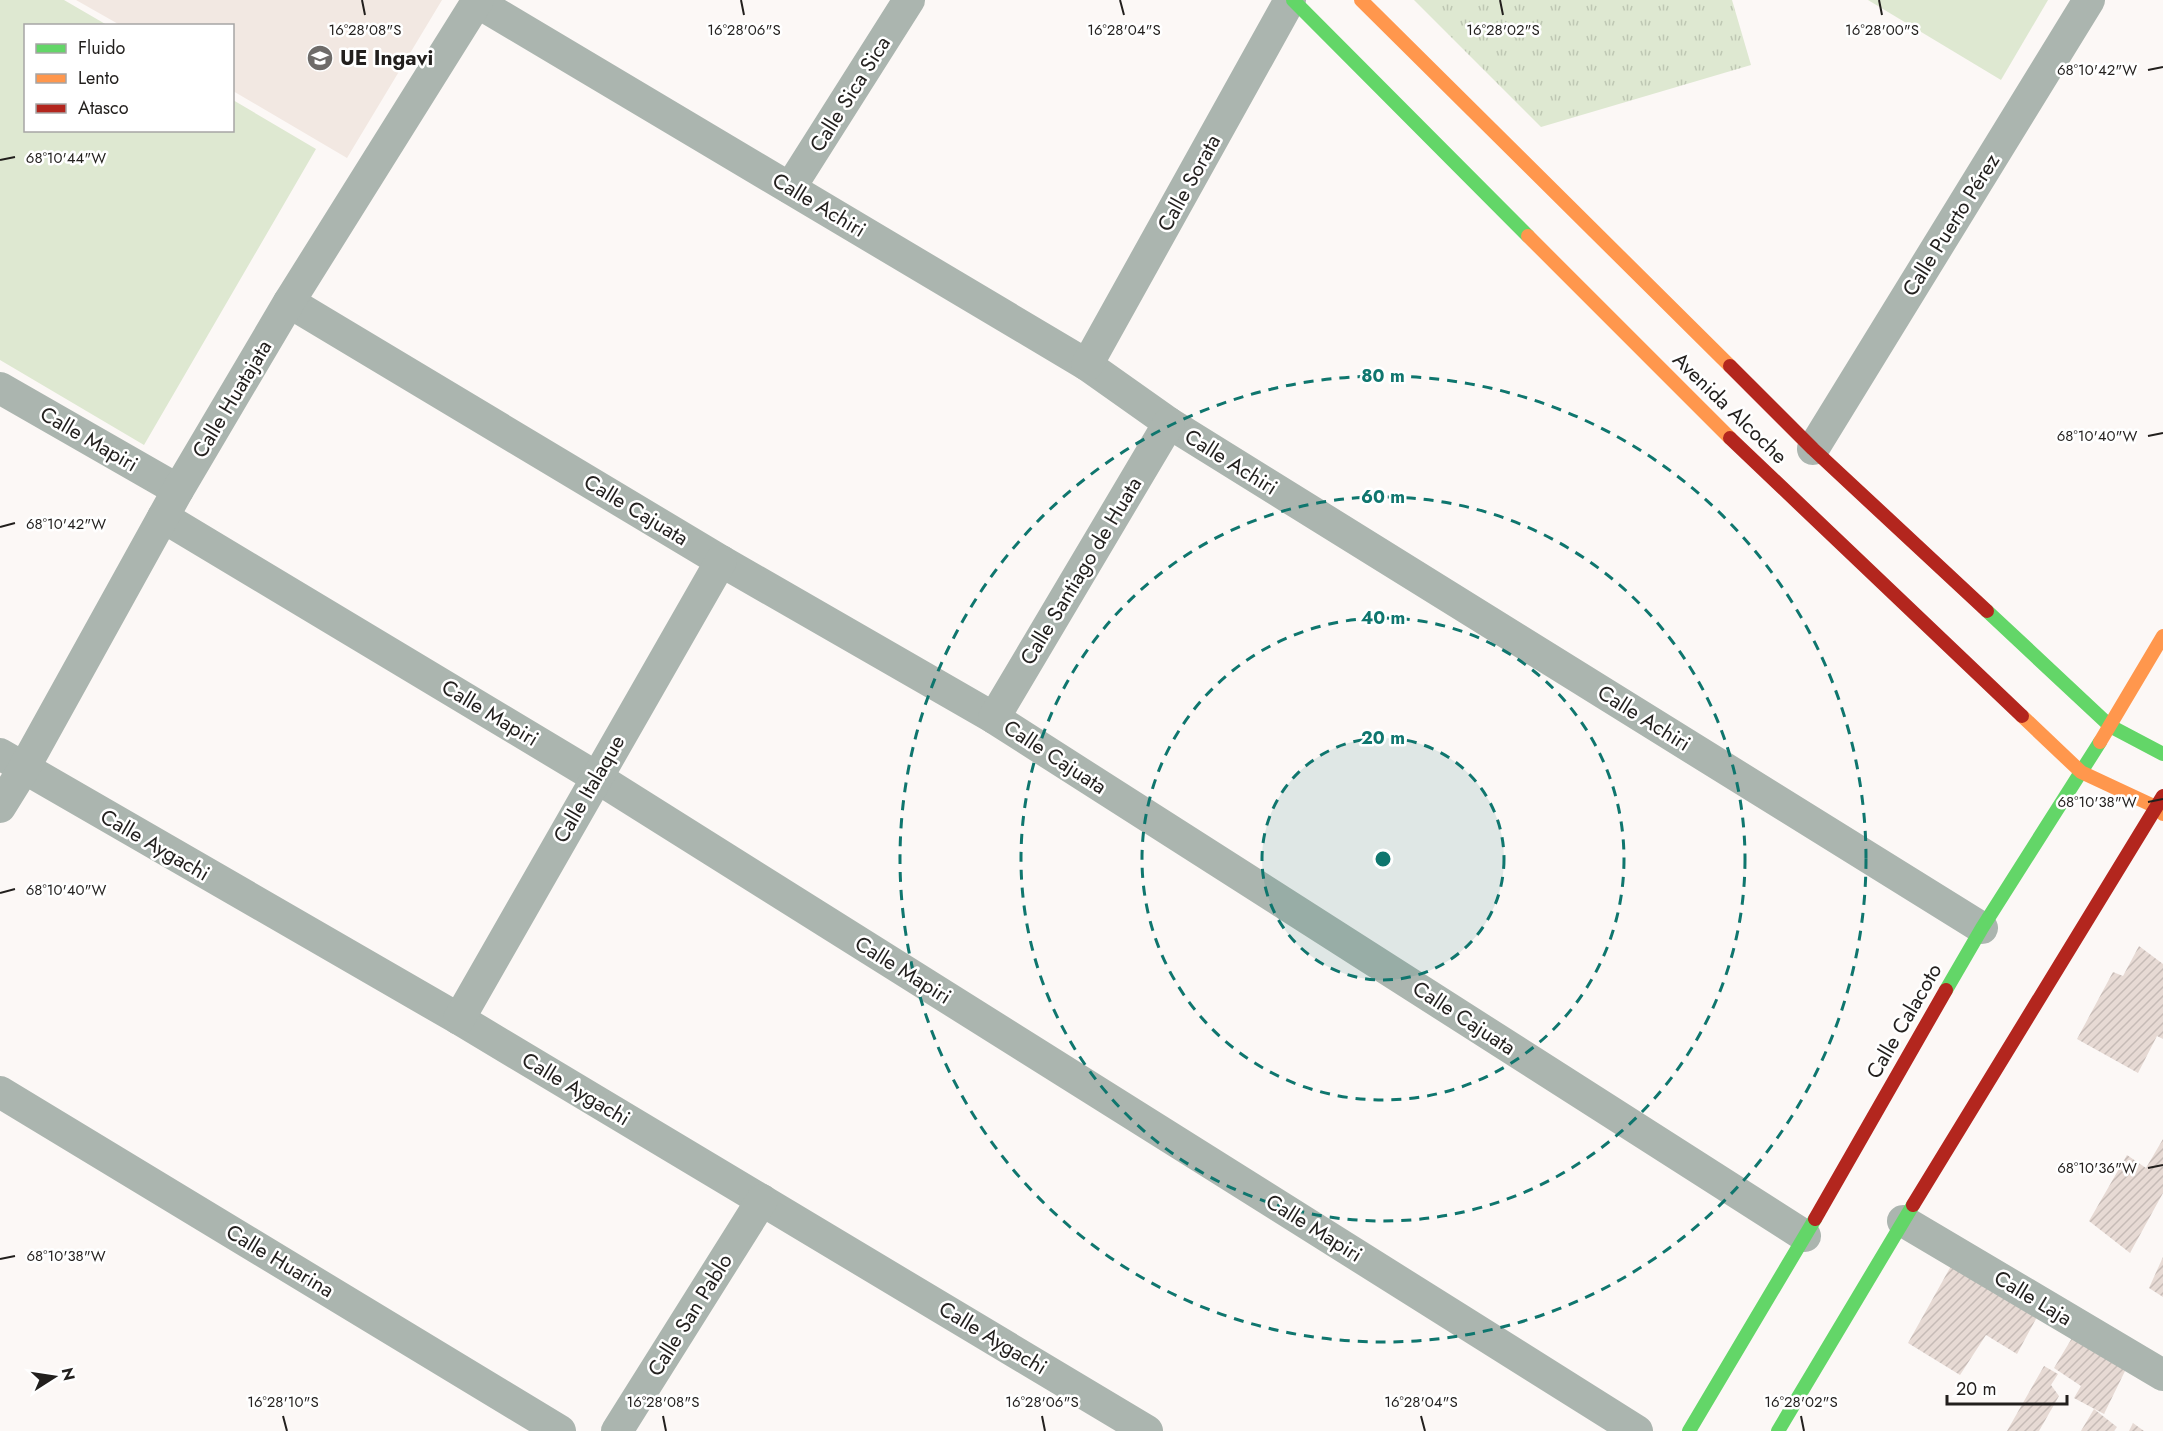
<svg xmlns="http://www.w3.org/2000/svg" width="2163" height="1431" viewBox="0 0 2163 1431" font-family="Jost,sans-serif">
	<defs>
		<pattern id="park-tufts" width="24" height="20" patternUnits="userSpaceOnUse" patternTransform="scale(1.5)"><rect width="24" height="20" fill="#dee8d1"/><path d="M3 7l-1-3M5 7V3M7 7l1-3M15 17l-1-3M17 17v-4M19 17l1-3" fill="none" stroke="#bec7b3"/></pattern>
		<pattern id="building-hatch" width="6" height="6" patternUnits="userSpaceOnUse" patternTransform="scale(1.5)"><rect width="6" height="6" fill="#e7dad4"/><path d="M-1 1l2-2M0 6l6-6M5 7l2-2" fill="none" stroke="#c6bbb6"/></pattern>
	</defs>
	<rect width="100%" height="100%" fill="#fcf8f6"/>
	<polygon fill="#f2e8e2" points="76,0 442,0 347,158 233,91 232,26 120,25"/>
	<g fill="#dee8d1">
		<polygon points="0,0 64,0 107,25 26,26 26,130 232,130 233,100 316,149 144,445 0,360"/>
		<polygon points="1868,0 2048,0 2001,80"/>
	</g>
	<polygon fill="url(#park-tufts)" points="1414,0 1732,0 1751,65 1541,127"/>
	<g fill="url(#building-hatch)">
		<polygon points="2139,946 2163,964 2163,1039 2157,1036 2138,1073 2077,1039 2113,972 2123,976"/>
		<polygon points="2163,1139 2163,1193 2130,1253 2089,1221 2127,1155 2146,1168"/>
		<polygon points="2163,1257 2163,1297 2149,1288"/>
		<polygon points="1951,1266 2037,1317 2017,1354 1986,1335 1960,1375 1908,1343"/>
		<polygon points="2072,1338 2126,1369 2104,1414 2074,1398 2081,1386 2054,1368"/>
		<polygon points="2044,1366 2058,1374 2051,1385 2059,1396 2039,1431 2007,1431"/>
		<polygon points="2094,1409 2117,1427 2114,1431 2081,1431"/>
		<polygon points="2133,1423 2144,1431 2129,1431"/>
	</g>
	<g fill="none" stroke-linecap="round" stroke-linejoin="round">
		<g stroke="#abb5af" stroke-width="32">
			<polyline points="477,2 1087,365 1169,423 1982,928"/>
			<polyline points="790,188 909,0"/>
			<polyline points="289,302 721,561 994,718 1805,1236"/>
			<polyline points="1087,365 1290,0"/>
			<polyline points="0,388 178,490"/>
			<polyline points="1813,449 2089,0"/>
			<polyline points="163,517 596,777 1637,1431"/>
			<polyline points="994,718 1169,423"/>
			<polyline points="0,754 459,1019 1147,1431"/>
			<polyline points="0,807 23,770 178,490 289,302 478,0"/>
			<polyline points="459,1019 721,561"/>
			<polyline points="0,1092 560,1431"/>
			<polyline points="1903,1221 2163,1375"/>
			<polyline points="617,1431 762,1200"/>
		</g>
		<g stroke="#63d668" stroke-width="14">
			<polyline points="1293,0 1528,236"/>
			<polyline points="1987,611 2110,726 2163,754"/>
			<polyline points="1946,990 1982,928 2100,742"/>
			<polyline points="1689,1431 1815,1219"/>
			<polyline points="1778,1431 1913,1205"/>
		</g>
		<g stroke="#ff974d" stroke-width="14">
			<polyline points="1361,0 1730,366"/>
			<polyline points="1528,236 1730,438"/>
			<polyline points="2022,716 2081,772 2156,807 2163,814"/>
			<polyline points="2100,742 2163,636"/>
		</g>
		<g stroke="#b3261e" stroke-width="14">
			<polyline points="1730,366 1813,449 1987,611"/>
			<polyline points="1730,438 2022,716"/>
			<polyline points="1913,1205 2163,796"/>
			<polyline points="1815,1219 1946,990"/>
		</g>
	</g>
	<path fill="none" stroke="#221f1d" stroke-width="2" d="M362 0 365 15M741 0 744 15M1120 0 1124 15M1500 0 1503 15M1879 0 1882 15M2148 70 2163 67M0 160 15 157M2148 436 2163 433M0 527 15 523M2148 802 2163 799M0 893 15 889M2148 1168 2163 1165M0 1259 15 1256M283 1416 287 1431M663 1416 666 1431M1042 1416 1045 1431M1421 1416 1425 1431M1801 1416 1804 1431"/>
	<circle cx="1383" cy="859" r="121" fill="#0f766e" fill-opacity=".12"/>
	<g fill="none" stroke="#0f766e" stroke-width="3" stroke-dasharray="10 8">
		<circle cx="1383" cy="859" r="121"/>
		<circle cx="1383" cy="859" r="241"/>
		<circle cx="1383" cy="859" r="362"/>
		<circle cx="1383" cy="859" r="483"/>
	</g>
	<defs>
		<symbol id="school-disc" viewBox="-11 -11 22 22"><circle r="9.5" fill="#6e6b69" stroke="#fff"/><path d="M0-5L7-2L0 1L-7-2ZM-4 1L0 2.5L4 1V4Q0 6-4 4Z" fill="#fff"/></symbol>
	</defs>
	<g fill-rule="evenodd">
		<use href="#school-disc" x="305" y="43" width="30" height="30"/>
	</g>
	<g text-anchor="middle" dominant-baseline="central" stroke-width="5" stroke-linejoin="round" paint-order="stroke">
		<g font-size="21" font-weight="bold" fill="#221f1d" stroke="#fff" text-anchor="start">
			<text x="340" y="58">UE Ingavi</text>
		</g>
		<g font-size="21" fill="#221f1d" stroke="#fff">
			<text transform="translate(850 94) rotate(-58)">Calle Sica Sica</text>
			<text transform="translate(1189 183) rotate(-61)">Calle Sorata</text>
			<text transform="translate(819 205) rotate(31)">Calle Achiri</text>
			<text transform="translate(1951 225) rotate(-58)">Calle Puerto Pérez</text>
			<text transform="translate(232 399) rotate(-59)">Calle Huatajata</text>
			<text transform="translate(1730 408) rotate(44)">Avenida Alcoche</text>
			<text transform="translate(89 439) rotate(30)">Calle Mapiri</text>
			<text transform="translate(1231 462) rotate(32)">Calle Achiri</text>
			<text transform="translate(636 510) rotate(31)">Calle Cajuata</text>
			<text transform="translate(1081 571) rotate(-59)">Calle Santiago de Huata</text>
			<text transform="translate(490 713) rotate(31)">Calle Mapiri</text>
			<text transform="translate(1644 718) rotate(32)">Calle Achiri</text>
			<text transform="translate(1055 757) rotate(33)">Calle Cajuata</text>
			<text transform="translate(589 789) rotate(-60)">Calle Italaque</text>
			<text transform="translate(155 845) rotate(30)">Calle Aygachi</text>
			<text transform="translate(903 970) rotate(32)">Calle Mapiri</text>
			<text transform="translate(1464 1018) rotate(33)">Calle Cajuata</text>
			<text transform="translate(1904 1021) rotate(-60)">Calle Calacoto</text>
			<text transform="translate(576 1089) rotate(31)">Calle Aygachi</text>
			<text transform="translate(1314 1228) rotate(32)">Calle Mapiri</text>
			<text transform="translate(280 1261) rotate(31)">Calle Huarina</text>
			<text transform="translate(2033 1298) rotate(31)">Calle Laja</text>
			<text transform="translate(690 1315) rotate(-58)">Calle San Pablo</text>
			<text transform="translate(993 1338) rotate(31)">Calle Aygachi</text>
		</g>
	</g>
	<g font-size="15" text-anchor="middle" fill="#221f1d" stroke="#fff" stroke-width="5" stroke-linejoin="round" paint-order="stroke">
		<text x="365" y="35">16°28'08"S</text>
		<text x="744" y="35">16°28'06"S</text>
		<text x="1124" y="35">16°28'04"S</text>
		<text x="1503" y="35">16°28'02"S</text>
		<text x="1882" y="35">16°28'00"S</text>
		<text x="2097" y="75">68°10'42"W</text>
		<text x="66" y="163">68°10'44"W</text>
		<text x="2097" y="441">68°10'40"W</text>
		<text x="66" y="529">68°10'42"W</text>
		<text x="2097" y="807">68°10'38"W</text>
		<text x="66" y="895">68°10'40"W</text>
		<text x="2097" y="1173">68°10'36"W</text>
		<text x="66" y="1261">68°10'38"W</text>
		<text x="283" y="1407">16°28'10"S</text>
		<text x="663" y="1407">16°28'08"S</text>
		<text x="1042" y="1407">16°28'06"S</text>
		<text x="1421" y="1407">16°28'04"S</text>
		<text x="1801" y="1407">16°28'02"S</text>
	</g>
	<circle cx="1383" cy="859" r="9" fill="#0f766e" stroke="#fff" stroke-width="3"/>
	<g font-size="18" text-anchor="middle" font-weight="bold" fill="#0f766e" stroke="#fff" stroke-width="5" stroke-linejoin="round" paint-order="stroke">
		<text x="1383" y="382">80 m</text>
		<text x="1383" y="503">60 m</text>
		<text x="1383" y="624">40 m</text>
		<text x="1383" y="744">20 m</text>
	</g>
	<rect x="24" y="24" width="210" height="108" fill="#ffffff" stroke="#a7a5a5" stroke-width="1.5"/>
	<rect x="36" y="44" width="30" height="9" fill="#63d668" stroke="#a7a5a5" stroke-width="1.5"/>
	<text x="78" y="54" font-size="18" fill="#221f1d">Fluido</text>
	<rect x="36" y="74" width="30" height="9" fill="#ff974d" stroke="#a7a5a5" stroke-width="1.5"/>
	<text x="78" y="84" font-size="18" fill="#221f1d">Lento</text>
	<rect x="36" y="104" width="30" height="9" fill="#b3261e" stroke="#a7a5a5" stroke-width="1.5"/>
	<text x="78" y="114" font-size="18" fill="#221f1d">Atasco</text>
	<g transform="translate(54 1377) rotate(78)" stroke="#ffffff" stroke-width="4.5" paint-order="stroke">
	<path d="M0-4.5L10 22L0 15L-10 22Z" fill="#221f1d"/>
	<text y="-9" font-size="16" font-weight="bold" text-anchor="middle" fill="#221f1d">N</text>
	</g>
	<path d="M1947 1395v9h120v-9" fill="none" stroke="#221f1d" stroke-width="3"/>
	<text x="1956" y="1395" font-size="18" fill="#221f1d" stroke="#ffffff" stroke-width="4.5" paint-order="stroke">20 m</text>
</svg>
